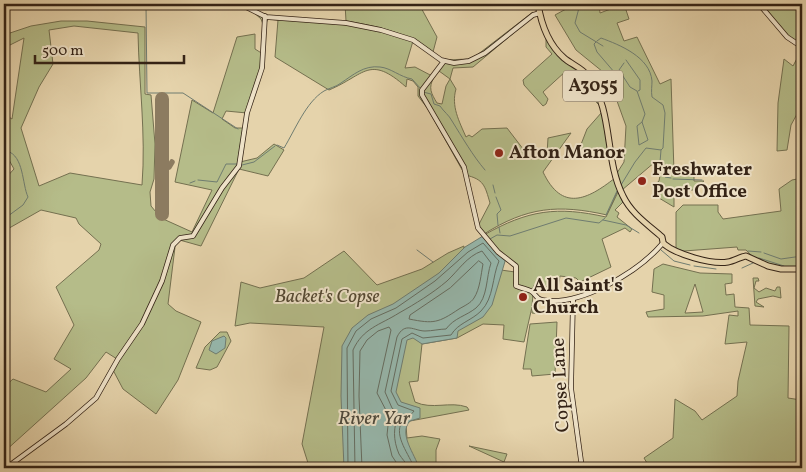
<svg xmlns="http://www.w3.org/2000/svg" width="806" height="472" viewBox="0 0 806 472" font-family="Vollkorn,serif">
	<rect width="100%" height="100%" fill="#e5d3ab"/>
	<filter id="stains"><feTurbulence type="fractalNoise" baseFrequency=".004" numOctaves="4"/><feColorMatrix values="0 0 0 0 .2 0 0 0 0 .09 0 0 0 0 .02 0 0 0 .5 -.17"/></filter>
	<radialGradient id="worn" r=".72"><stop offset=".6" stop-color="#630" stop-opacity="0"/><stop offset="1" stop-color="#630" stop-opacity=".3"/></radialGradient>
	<g fill="#b5bc89" stroke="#747050" fill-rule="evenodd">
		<path d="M345 4H419L437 37 433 52C408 33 377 26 346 21Z"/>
		<polygon points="570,4 599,4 600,13 624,4 629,19 617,23 624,41 637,37 660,84 671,79 674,172 694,173 694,181 704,181 693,190 674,190 674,207 659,198 653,186 659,181 661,170 655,162 622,190 617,173 624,162 626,126 608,76 576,50 555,15 566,9"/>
		<polygon points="760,4 802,4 802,46 788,36"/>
		<path d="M251 10 264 17 369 27 413 41 405 68 415 67 434 77C428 88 431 93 437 103L442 104 446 86 450 79 439 71 446 60 468 59 477 55 533 12 534 16 473 67 453 68 450 79 456 89C451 106 459 121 466 137L469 135 472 137 482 129 507 128 530 158 540 157 547 154 548 138 571 133 543 172C562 212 587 200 615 178L618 190 607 215C558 204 527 207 484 234L478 226 490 203C485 186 484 179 465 175L428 109 418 96V87L413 81 407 79 406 87C369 54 365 75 329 90L275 57 278 20 268 19 264 27 261 19Z"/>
		<path d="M61 21H87L145 27V94L151 95 155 144 154 179 150 192 151 206 161 218 192 232 212 190 175 182 192 100 213 113 237 37 255 34V49L263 54 261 68 247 113 226 111 222 119 235 128H244L240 162 257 158 274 144 284 150 268 176 239 169 201 246 176 239 168 304 176 311 201 322 178 380 156 414 123 389 113 370 141 323 117 359 106 352 86 378 4 452V387L13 379 46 392 71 369 54 359 74 325 56 287 99 250 101 244 79 224 76 218 41 210 4 231V180L14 169 4 151V114L12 119 24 38 4 48V35L31 26ZM74 26 138 33C139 84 146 134 142 185L70 173 39 186 21 128 39 87 53 64 49 30Z"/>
		<path d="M546 36C563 63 592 72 600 106L566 71 543 92 548 99 546 104 543 106 524 85 523 80 552 54 546 47Z"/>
		<polygon points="802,49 802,105 791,125 787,150 777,151 778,103 784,59 793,66"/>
		<path d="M602 112 608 151 604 155C593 154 586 158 580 147L587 129Z"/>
		<path d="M802 178V268C781 268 761 267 746 250H738L737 247 684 251 676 249V212L683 205H718V212L723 219 781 211 779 189 792 180Z"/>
		<path d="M618 192 623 202 615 210 619 213 617 217 632 229 630 232 625 228 602 239 611 267 580 282 576 278 560 276 558 288 534 285 532 291 517 285V268L484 235C528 210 557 206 606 217Z"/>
		<polygon points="464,246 463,254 423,295 358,468 330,468 308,463 302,444 324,327 250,323 235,326 241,282 260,288 304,278 344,251 377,285 422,269 448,253"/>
		<path d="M506 258 501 270 515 272 514 284 533 294 532 306 533 302 538 303 537 310 542 311 541 314 532 313V307L524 342 503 339 504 325 483 324 457 338 422 344 418 381 409 382 415 402C432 410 450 401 467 407L469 410 410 421 406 425 407 438 422 436 440 439 436 450V468H392L396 412 378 345Z"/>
		<path d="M663 264 700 273 732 274V283L725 284 726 295 734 294 735 307 749 308 750 325 789 326 788 398 801 400 802 468H650L644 458 673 438 675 399 695 411 702 420 737 396 738 381 747 342 725 344 729 315 738 316V311L703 316 648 317 646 312 664 309V295L652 292 654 269ZM695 284 703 312 686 313H685Z"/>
		<polygon points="753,278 758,278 759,281 756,281 754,288 759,292 766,288 775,291 777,287 780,287 781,298 773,296 758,299 756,302 764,307 755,306"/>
		<polygon points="557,322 555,374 532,376 531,369 523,369 530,324"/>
		<polygon points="220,332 227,332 231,341 217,367 210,370 196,368 205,347"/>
		<polygon points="469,446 507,454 504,462"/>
	</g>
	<g fill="#96b7ac" stroke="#6f7c70">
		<path d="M483 236 506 258 492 305 483 317 458 331 457 338 422 344 413 338 407 340 396 392 401 402 420 408V418L410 421C398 434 415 454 419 468H344L341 396 342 346 352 328 368 315 393 304 439 273 465 247Z"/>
		<polygon points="224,336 226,338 225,348 216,354 209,350 212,341"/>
	</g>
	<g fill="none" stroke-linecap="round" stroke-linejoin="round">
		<g stroke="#656d61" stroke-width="1">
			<path d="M479 261 483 264C481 274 480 289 474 298 471 303 464 306 459 309 438 323 434 324 409 319L410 315 450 288Z"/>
			<path d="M348 468 347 348 356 331 371 319 396 308 435 281 468 252 483 243 499 261C492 277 494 298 481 311 471 321 458 323 451 335L423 338 412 333 402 339 391 391 398 405 414 411C411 416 405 416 402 422 393 436 410 455 414 468"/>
			<path d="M355 468 353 350C363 328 380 325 399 313 415 304 433 293 447 281 458 271 467 256 482 251L491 263C486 277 488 298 476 308 466 316 454 318 446 329 440 329 432 331 425 331 414 331 405 321 397 337L385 392 392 408 399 414C393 427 393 440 399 454 402 459 406 462 408 468"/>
			<polyline points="362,468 359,396 360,351 367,340 378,331 389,327 391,330 377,393 389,416 387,435 392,456 400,468"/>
		</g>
		<g stroke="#6f7c70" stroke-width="1">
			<polyline points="146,4 147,93 183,93 238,129"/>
			<polyline points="580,4 575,23 580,32 603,46"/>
			<path d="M597 41 601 38C620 45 650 57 652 81 652 86 651 91 652 97L663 105 665 113 663 148 661 150 646 148 635 162 621 185"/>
			<polyline points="596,42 594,44 597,52 615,73"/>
			<polyline points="626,60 640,80 640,90 638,91"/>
			<polyline points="624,63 619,70 630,87 637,91 645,114 642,122 648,140 639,145 637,126 642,122"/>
			<path d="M423 92 431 94 434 104 440 106C444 112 449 115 452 121 462 137 473 156 485 170"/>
			<path d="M4 141 7 151C24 156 22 184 28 197L23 205 4 219"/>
			<path d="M277 145 284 148C295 130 306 102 324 91 329 88 336 87 341 83 353 75 364 65 380 67 391 68 400 77 412 79L421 89"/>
			<polyline points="661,150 660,162 665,177 671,178"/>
			<polyline points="242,165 254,162 275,146"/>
			<polyline points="673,179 702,180"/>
			<polyline points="198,180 217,182 226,164 237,164"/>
			<polyline points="190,183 195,181"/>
			<polyline points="493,185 495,193"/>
			<polyline points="496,197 501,210 497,214 498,225"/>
			<polyline points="606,215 617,191"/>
			<polyline points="603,220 626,225 639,233"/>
			<polyline points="499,227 500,233"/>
			<polyline points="490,239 497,235 510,236 566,218 599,223 605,218"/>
			<polyline points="417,250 433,262"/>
			<polyline points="661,250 674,261 690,265"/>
			<polyline points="748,251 761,252"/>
			<polyline points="764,253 781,259 802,256"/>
			<polyline points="759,258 784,266"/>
			<polyline points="694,266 716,269"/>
			<polyline points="788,267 802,266"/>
			<polyline points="742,268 753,263"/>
		</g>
		<polyline stroke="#8c7b60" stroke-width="5.5" points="162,169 169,167 172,162"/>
		<polyline stroke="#8c7b60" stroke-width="14" points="162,214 162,99"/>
		<defs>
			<g id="secondary">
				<polyline points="240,4 266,17 346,23 381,30 413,40 441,60 454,63 469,61 485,53 533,15 540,13"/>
				<polyline points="759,4 787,37 802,47"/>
				<path d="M444 61 422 90V95L464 167 478 228 498 252 516 266V286C521 288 526 289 531 291 536 294 536 299 542 300 580 307 638 272 662 244"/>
				<polyline points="573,300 571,388 582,468"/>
				<polyline points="6,468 66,424 96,398 118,359 142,324 162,281 173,245 180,238 193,236 222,188 239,166 247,113 262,68 265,16"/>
			</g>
			<g id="primary">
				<path d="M538 4C541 23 548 44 564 58 571 64 582 68 588 76 614 111 604 159 623 196 631 213 647 224 662 237L663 242"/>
				<path d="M664 244C676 254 711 265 728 262 734 261 740 257 746 256L768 266 781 269H802"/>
			</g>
		</defs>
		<use href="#secondary" stroke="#342316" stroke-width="5.5"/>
		<use href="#primary" stroke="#342316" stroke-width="7"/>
		<use href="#secondary" stroke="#eee2c8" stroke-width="4"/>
		<use href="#primary" stroke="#e5d3ab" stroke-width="5"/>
	</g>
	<g fill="#8f2418" stroke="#eee2c8" stroke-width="2">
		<circle cx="499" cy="153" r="5"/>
		<circle cx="642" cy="181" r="5"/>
		<circle cx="523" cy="297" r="5"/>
	</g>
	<g text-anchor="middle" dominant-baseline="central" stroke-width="4" stroke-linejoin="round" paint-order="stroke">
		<rect fill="#eee2c8" stroke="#6c5c4b" stroke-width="1" x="563" y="70.5" width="60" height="31" rx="4"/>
		<g font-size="18" font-weight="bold" fill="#342316">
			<text x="593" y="86">A3055</text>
		</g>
		<g font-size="19" font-weight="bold" fill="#342316" stroke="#eee2c8" text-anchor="start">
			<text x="509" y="153">Afton Manor</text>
			<text x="652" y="170">Freshwater<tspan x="652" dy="22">Post Office</tspan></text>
			<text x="533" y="286">All Saint's<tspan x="533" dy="22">Church</tspan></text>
		</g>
		<g font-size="19" font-style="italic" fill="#544933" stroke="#eee2c8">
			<text x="327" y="297">Backet's Copse</text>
		</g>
		<g font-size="19" fill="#342316" stroke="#eee2c8">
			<text transform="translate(561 385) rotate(-93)">Copse Lane</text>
		</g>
		<g font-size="20" font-style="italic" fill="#4c483c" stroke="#eee2c8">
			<text x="374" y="419">River Yar</text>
		</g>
	</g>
	<rect width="806" height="472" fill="none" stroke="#e5d3ab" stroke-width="20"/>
	<rect x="5" y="5" width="796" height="462" fill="none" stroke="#342316" stroke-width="2.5"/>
	<rect x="10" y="10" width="786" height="452" fill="none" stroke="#342316"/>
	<path d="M35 55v8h149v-8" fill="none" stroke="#342316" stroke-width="2.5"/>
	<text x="42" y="55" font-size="15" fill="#342316" stroke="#eee2c8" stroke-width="4" paint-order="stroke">500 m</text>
	<rect width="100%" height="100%" filter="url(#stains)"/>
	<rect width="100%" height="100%" fill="url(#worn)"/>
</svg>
